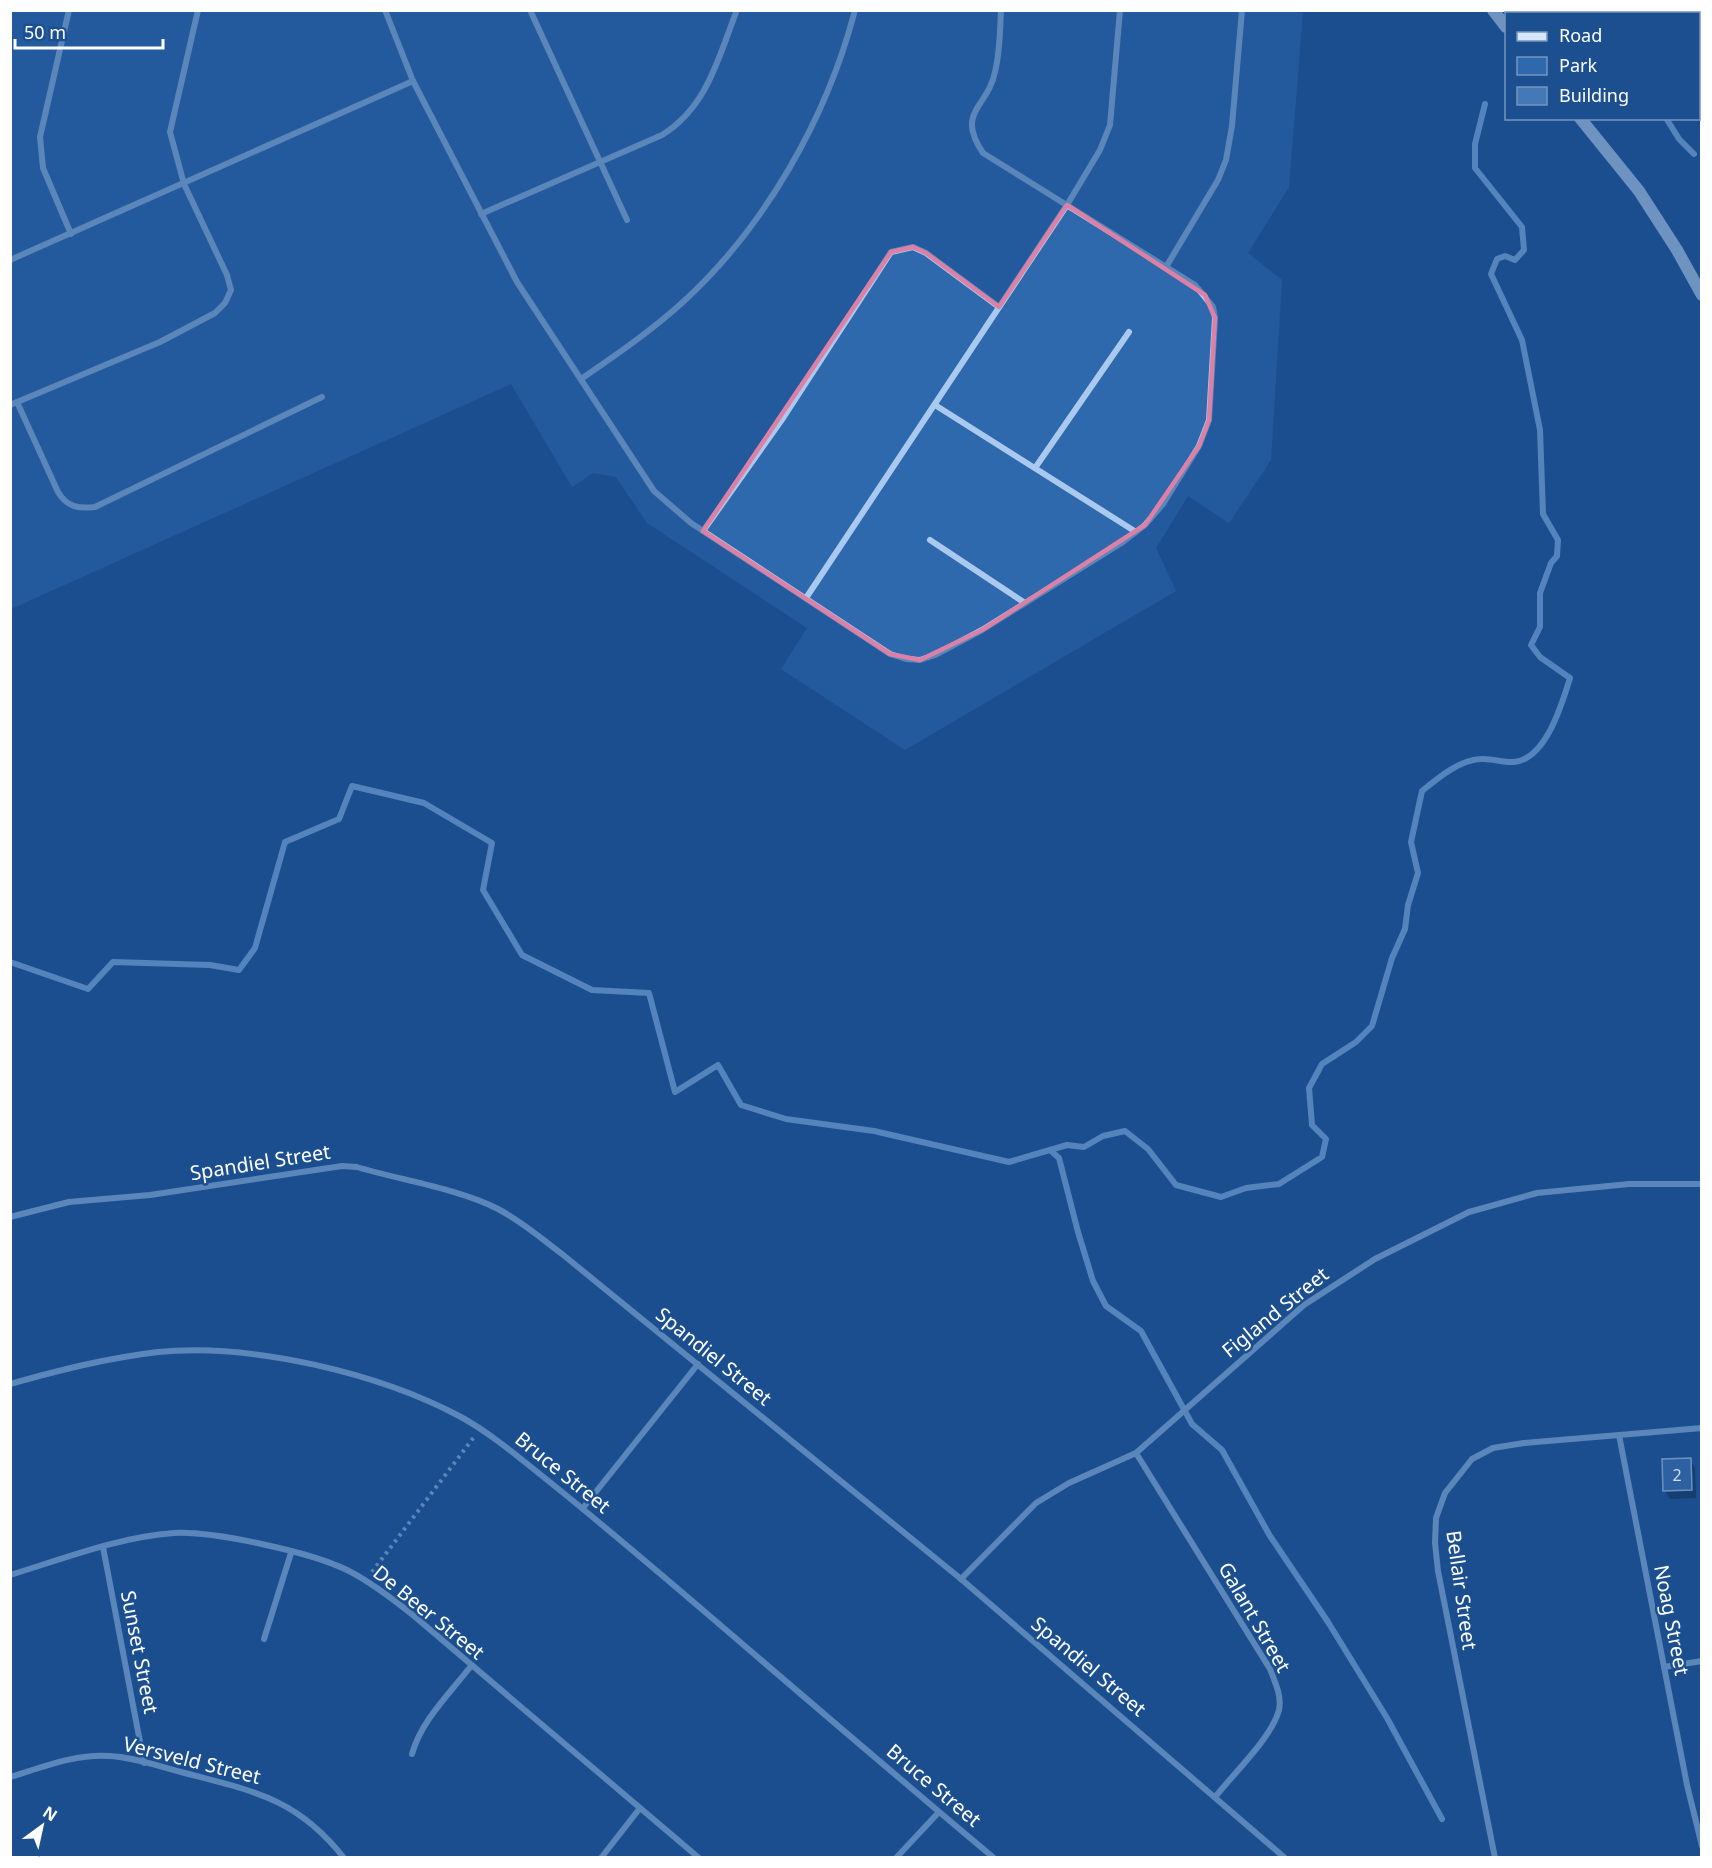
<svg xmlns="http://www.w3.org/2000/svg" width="1712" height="1868" viewBox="0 0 1712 1868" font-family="'Noto Sans',sans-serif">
	<rect width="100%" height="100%" fill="#1b4f8f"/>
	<polygon fill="#2e69ad" points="10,11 1303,11 1289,187 1248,253 1282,280 1271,460 1229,523 1188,496 1156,548 1176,591 905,750 781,669 807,628 647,523 616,477 593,473 572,487 511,384 11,609"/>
	<polygon fill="#0007" points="1690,1460 1695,1468 1696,1498 1670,1499 1665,1491"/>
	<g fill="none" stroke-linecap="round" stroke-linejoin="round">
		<g stroke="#9cc4f0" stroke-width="6">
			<polyline points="1577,10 1579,14"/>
			<polyline points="1666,118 1679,139 1694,154"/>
			<path d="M10 962 88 989 113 962 210 965 239 970 255 948 285 842 339 819 352 786 424 803 492 843 483 890 522 955 592 990 649 993 675 1092 718 1065 741 1105 786 1119 874 1131 1009 1162 1067 1145 1084 1147 1103 1136 1125 1131 1148 1149 1176 1185 1221 1197 1246 1188 1279 1184 1322 1157 1326 1139 1312 1125 1309 1088 1322 1064 1356 1042 1372 1026 1392 958 1405 929 1408 905 1418 873 1411 842 1422 791C1438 778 1459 760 1481 759 1492 758 1503 763 1514 762 1546 759 1562 704 1570 678L1540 657 1531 645 1540 627V593L1551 563 1557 556 1558 540 1543 514 1540 430 1522 340 1491 274 1497 259 1505 256 1515 260 1524 250 1522 227 1475 168V144L1485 104"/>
			<polyline points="1050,1150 1059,1158 1078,1232 1093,1281 1106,1306 1141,1331 1192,1424 1222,1450 1270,1536 1328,1622 1387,1718 1442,1819"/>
		</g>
	</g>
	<polygon fill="#4478b7" stroke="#cfe3fa" stroke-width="1.5" points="1691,1458 1692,1490 1663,1491 1662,1459"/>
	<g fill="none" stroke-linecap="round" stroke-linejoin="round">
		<polyline stroke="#a9c9ee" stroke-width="4" stroke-dasharray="3 4.5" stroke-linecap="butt" points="372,1572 474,1437"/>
		<g stroke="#a9c9ee" stroke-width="6">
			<polyline points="69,10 40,137 43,168 71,234"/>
			<path d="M385 10 413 81 517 282 654 491 691 523 890 654 906 659 920 660 935 655 982 630 1123 542 1145 525 1163 504 1199 446 1209 420 1215 318 1213 307 1195 285 983 153C955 111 988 108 995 72 1000 52 1000 31 1001 10"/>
			<polyline points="530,10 627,220"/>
			<path d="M481 214 662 135C708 106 718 58 737 10"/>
			<polyline points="10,260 413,81"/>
			<polyline points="1166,267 1218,180 1226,160 1232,126 1242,10"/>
			<path d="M581 379C616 355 651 331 683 302 765 227 827 118 855 10"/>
			<path d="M17 402 58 492C67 507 78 509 95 507L322 397"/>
			<polyline points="10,405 160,342 215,313 225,303 231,290 227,275 184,184 170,132 198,10"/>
			<polyline points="935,405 1136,532"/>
			<polyline points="1035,468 1129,332"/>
			<polyline points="703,531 781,421 891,252 913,247 926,253 999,307"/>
			<polyline points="930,540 1025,603"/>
			<polyline points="806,598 1067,205 1100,150 1110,125 1120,10"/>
			<path d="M10 1217 69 1202 150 1195 342 1166 357 1167C400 1180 460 1189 498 1209 521 1221 541 1238 562 1254L961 1579 1285 1858"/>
			<path d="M10 1384C60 1370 107 1358 158 1352 252 1343 379 1373 461 1417 490 1433 516 1455 541 1475 590 1514 637 1554 684 1594 787 1682 890 1771 994 1858"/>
			<polyline points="1619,1435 1687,1785 1702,1846"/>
			<path d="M1136 1453 1270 1669C1275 1682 1282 1696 1279 1710 1272 1737 1234 1773 1216 1796"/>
			<polyline points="583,1508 698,1364"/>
			<polyline points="103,1547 144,1763"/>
			<path d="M10 1575C63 1559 118 1537 174 1533 214 1531 310 1552 347 1570 371 1582 393 1599 414 1616L699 1858"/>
			<polyline points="961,1579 1036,1503 1069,1483 1136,1453 1304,1305 1375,1259 1469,1212 1537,1193 1629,1184 1702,1184"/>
			<polyline points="264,1639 291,1553"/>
			<polyline points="1664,1667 1702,1661"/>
			<path d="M412 1754C421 1721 450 1693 471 1666"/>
			<path d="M10 1777C43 1767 75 1754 109 1756 133 1757 158 1766 181 1772 252 1791 296 1797 344 1858"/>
			<polyline points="601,1858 640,1808"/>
			<polyline points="896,1858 939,1812"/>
			<polyline points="1495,1858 1438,1571 1435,1543 1436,1518 1445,1493 1472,1459 1493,1448 1524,1443 1702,1428"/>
		</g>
		<g stroke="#d6e6fa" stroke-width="12">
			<polyline points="1493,10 1506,27"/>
			<polyline points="1580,118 1639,191 1677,250 1702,295"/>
		</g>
	</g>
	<path d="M0 0H1712V1868H0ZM1067 205 1205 295 1215 318 1209 420 1199 446 1145 525 982 630 920 660 890 654 703 531 891 252 913 247 926 253 999 307Z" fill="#1b4f8f" fill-opacity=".55" fill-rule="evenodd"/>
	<path fill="none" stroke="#dd80a5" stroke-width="4.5" stroke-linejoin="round" d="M1067 205 1205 295 1215 318 1209 420 1199 446 1145 525 982 630 920 660 890 654 703 531 891 252 913 247 926 253 999 307Z"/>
	<g text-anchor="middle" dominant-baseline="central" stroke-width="5" stroke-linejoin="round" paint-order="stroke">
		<g font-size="16" fill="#d0dded">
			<text x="1677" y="1475">2</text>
		</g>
		<g font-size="20" fill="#fff" stroke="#1b4f8f">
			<text transform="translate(260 1162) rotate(-9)">Spandiel Street</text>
			<text transform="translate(1275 1312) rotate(-39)">Figland Street</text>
			<text transform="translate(714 1356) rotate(39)">Spandiel Street</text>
			<text transform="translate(563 1472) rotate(39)">Bruce Street</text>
			<text transform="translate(1462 1590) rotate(82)">Bellair Street</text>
			<text transform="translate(429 1612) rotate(39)">De Beer Street</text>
			<text transform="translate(1255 1617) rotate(60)">Galant Street</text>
			<text transform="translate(1672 1620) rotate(79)">Noag Street</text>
			<text transform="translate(140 1652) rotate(79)">Sunset Street</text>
			<text transform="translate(1089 1666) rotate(40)">Spandiel Street</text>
			<text transform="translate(192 1760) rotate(14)">Versveld Street</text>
			<text transform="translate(934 1785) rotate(40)">Bruce Street</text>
		</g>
	</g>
	<rect width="1712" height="1868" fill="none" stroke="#ffffff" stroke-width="24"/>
	<rect x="1505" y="12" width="195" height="108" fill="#1b4f8f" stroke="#7695bc" stroke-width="1.5"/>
	<rect x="1517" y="32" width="30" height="9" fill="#d6e6fa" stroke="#7695bc" stroke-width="1.5"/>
	<text x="1559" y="42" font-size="18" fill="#ffffff">Road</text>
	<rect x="1517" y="57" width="30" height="18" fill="#2e69ad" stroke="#7695bc" stroke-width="1.5"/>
	<text x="1559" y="72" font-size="18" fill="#ffffff">Park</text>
	<rect x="1517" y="87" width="30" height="18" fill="#4478b7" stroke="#7695bc" stroke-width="1.5"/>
	<text x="1559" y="102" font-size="18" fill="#ffffff">Building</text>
	<g transform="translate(42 1826) rotate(33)" stroke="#1b4f8f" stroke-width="4.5" paint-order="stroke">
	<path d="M0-4.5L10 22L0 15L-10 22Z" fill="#ffffff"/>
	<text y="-9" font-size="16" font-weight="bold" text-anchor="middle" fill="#ffffff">N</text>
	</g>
	<path d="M15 39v9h148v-9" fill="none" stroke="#ffffff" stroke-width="3"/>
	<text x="24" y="39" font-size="18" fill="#ffffff" stroke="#1b4f8f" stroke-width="4.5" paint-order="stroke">50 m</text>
</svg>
